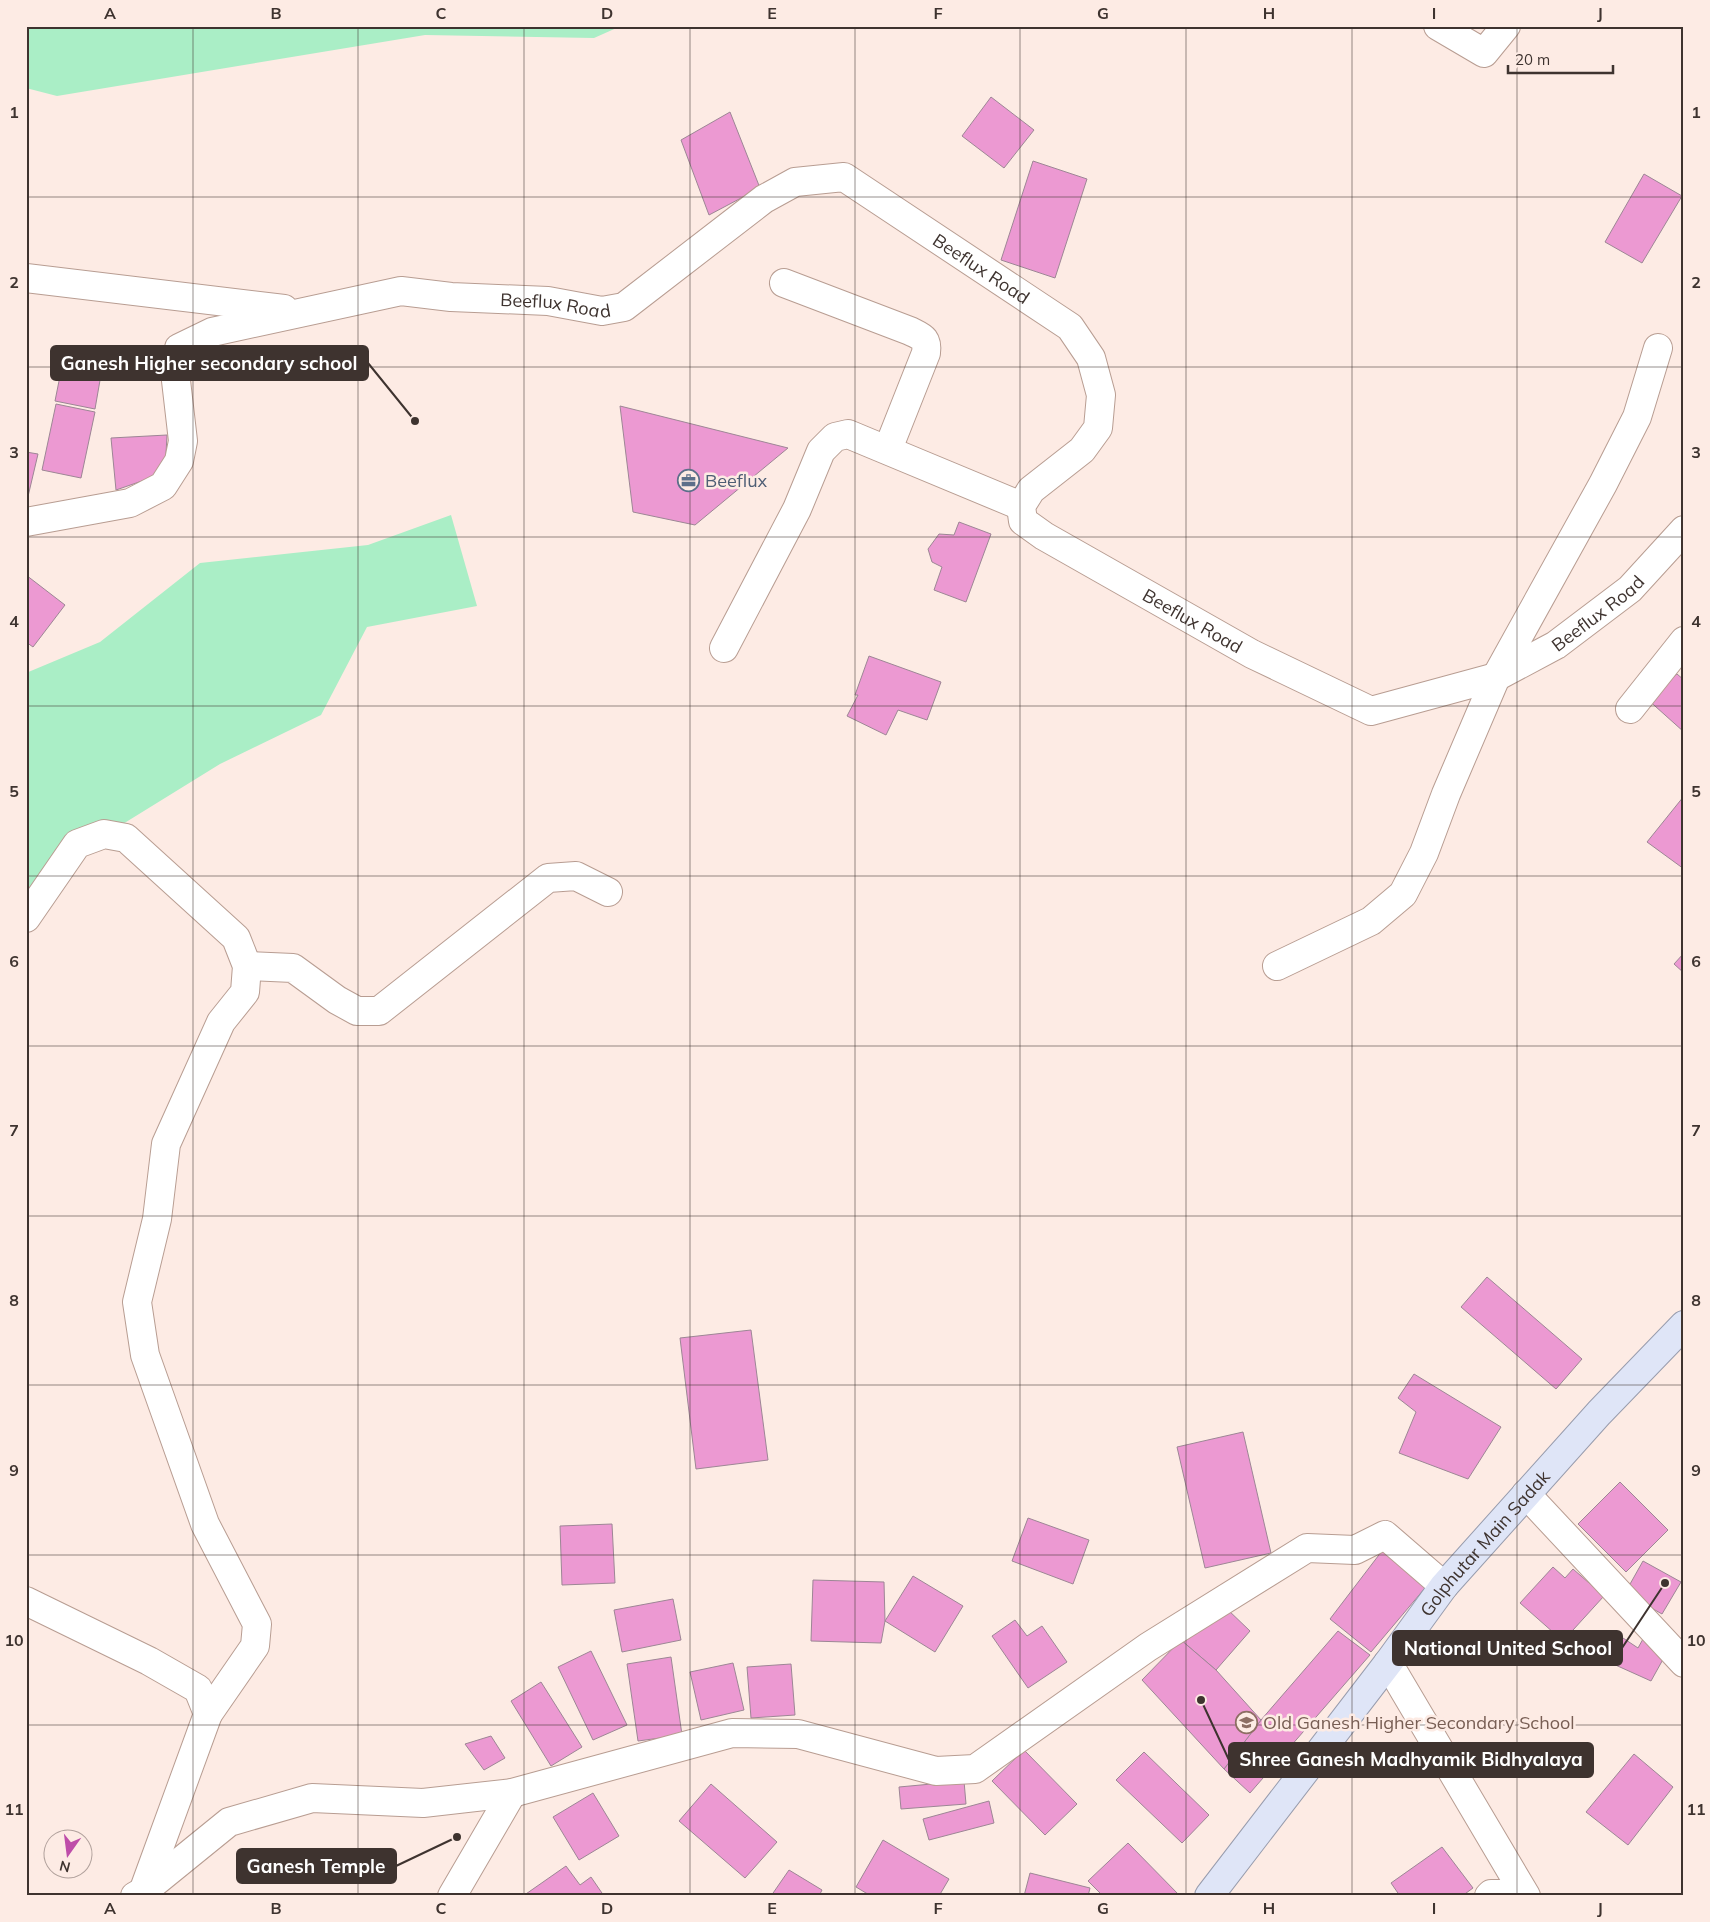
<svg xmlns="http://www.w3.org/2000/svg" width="1710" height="1922" viewBox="0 0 1710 1922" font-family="Mulish,sans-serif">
	<rect width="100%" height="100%" fill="#fdebe4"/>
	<g fill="#aaeec6">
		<polygon points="26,26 621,26 594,38 425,35 57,96 26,88"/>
		<polygon points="451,515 477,606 367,627 321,715 220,764 50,869 26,925 26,673 100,642 200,563 368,545"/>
	</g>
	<g fill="#ec99d2" stroke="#9d8695">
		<polygon points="991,97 1034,130 1004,168 962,136"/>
		<polygon points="730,112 760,188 709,215 681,140"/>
		<polygon points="1033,161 1087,179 1055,278 1001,260"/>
		<polygon points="1644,174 1682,196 1642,263 1605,242"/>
		<polygon points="64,356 103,363 95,409 55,401"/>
		<polygon points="56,404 95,412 81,478 42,470"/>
		<polygon points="620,406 788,448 695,525 633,512"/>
		<polygon points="167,435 165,473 116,490 111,438"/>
		<polygon points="26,452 38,454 26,505"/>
		<polygon points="959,522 991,534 966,602 934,590 942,567 932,562 928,549 939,534 954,535"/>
		<polygon points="26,575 65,605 33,647 26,642"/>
		<polygon points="869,656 941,682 927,720 898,710 886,735 847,716 858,695 855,695"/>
		<polygon points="1677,674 1684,680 1684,732 1646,698"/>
		<polygon points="1684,796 1684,869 1647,842"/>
		<polygon points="1684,953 1684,973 1674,964"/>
		<polygon points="1487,1277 1582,1359 1556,1389 1461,1307"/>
		<polygon points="751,1330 768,1460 696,1469 680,1338"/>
		<polygon points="1414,1374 1501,1427 1468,1479 1399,1453 1416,1412 1398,1398"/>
		<polygon points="1243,1432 1271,1553 1205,1568 1177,1447"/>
		<polygon points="1620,1482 1668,1530 1626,1572 1578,1524"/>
		<polygon points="1028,1518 1089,1540 1073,1584 1012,1561"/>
		<polygon points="612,1524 615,1583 562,1585 560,1526"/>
		<polygon points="1385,1547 1425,1588 1371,1652 1330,1619"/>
		<polygon points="1643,1561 1681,1582 1662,1614 1625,1593"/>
		<polygon points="1553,1567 1565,1578 1573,1569 1604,1596 1563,1641 1520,1603"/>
		<polygon points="913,1576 963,1606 935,1652 885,1621"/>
		<polygon points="813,1580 884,1582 885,1621 881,1643 811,1641"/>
		<polygon points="673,1599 681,1640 622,1652 614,1610"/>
		<polygon points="1226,1608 1250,1631 1216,1670 1181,1640"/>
		<polygon points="1015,1620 1027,1636 1042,1626 1067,1662 1028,1688 992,1636"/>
		<polygon points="1338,1631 1370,1655 1250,1793 1224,1769 1261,1720"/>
		<polygon points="1623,1638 1638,1648 1643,1639 1666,1654 1651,1681 1611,1663"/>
		<polygon points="1181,1640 1216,1670 1261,1720 1224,1769 1142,1680"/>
		<polygon points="591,1651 627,1725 593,1740 558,1667"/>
		<polygon points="671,1657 682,1735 638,1741 627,1664"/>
		<polygon points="733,1663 744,1710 701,1720 690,1672"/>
		<polygon points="791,1664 795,1715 751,1718 747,1667"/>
		<polygon points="541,1682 582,1747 551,1766 511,1701"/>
		<polygon points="491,1736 505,1758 484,1770 465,1744"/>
		<polygon points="1024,1750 1077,1804 1045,1835 992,1781"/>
		<polygon points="1144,1752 1209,1815 1182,1843 1116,1780"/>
		<polygon points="1634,1754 1673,1787 1628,1845 1586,1812"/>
		<polygon points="964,1781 966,1804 901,1809 899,1787"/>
		<polygon points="711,1784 777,1842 745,1878 679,1821"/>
		<polygon points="593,1793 619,1836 579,1860 553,1817"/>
		<polygon points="989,1801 994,1823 929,1840 923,1819"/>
		<polygon points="883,1840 949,1879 939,1896 871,1896 856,1887"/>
		<polygon points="1128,1843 1180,1896 1103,1896 1088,1881"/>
		<polygon points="1442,1847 1473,1888 1462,1896 1400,1896 1391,1883"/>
		<polygon points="566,1866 580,1885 591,1877 604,1896 523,1896"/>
		<polygon points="789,1870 822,1890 819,1896 771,1896"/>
		<polygon points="1030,1873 1090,1888 1088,1896 1024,1896"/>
	</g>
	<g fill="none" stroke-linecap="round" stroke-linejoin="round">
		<defs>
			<g id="minor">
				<polyline points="1438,26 1484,53 1506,26"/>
				<polyline points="26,278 284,309"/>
				<path d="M784 283 910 331C922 337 928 338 926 353L888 449"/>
				<path id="s1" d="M26 522 130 503 163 486 179 461 183 441 175 372 179 348 212 332 401 291 451 297 548 301 602 311 624 307 764 199 795 182 844 177 1070 327 1091 358 1101 395 1098 428 1082 450 1031 490 1021 506 1023 521 1044 536 1252 654 1371 711 1496 677 1556 645 1630 589 1684 530"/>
				<polyline points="724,648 797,509 821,451 835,437 848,434 1021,506"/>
				<polyline points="1630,709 1684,641"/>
				<polyline points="26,918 77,844 104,834 126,838 236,938 247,966 245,992 221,1022 166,1144 157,1219 137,1302 145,1355 205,1524 257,1624 255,1646 208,1714"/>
				<polyline points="247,966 293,968 337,1000 357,1011 379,1011 548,878 576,876 608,892"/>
				<polyline points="1277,966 1371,921 1403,894 1424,853 1446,794 1496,677 1603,484 1637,417 1658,348"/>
				<polyline points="1526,1494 1684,1663"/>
				<polyline points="26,1601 149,1661 198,1689 208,1714 143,1892"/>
				<polyline points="1388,1663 1526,1896"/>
				<polyline points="135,1896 144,1891 229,1822 312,1798 423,1803 512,1793 732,1733 798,1734 936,1771 975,1769 1148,1647 1307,1548 1355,1550 1385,1535 1444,1586"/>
				<polyline points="452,1896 512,1793"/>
				<polyline points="1489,1896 1491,1894 1524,1894"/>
			</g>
			<g id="major">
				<path id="s2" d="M1209 1896 1388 1663 1444 1586 1599 1413 1684 1325"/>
			</g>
		</defs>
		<use href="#minor" stroke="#b89d92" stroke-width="30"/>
		<use href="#major" stroke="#989cad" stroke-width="30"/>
		<use href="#minor" stroke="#fff" stroke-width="28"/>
		<use href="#major" stroke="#dfe5f7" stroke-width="28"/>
	</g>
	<path fill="none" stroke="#3e332f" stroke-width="1" stroke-opacity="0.55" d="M193 26V1896M358 26V1896M524 26V1896M690 26V1896M855 26V1896M1020 26V1896M1186 26V1896M1352 26V1896M1517 26V1896M26 197H1684M26 367H1684M26 537H1684M26 706H1684M26 876H1684M26 1046H1684M26 1216H1684M26 1385H1684M26 1555H1684M26 1725H1684"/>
	<defs>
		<symbol id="office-ring" viewBox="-11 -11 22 22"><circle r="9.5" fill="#fdebe4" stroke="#5c6f8a" stroke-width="1.5"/><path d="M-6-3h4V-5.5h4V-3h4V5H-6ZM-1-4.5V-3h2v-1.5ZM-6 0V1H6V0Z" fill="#5c6f8a"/></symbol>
		<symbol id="school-ring" viewBox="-11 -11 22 22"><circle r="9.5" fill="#fdebe4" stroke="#8d6e63" stroke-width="1.5"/><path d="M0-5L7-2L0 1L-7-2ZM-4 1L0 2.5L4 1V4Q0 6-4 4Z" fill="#8d6e63"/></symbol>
	</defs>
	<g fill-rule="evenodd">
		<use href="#office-ring" x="676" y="468" width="25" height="25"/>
		<use href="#school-ring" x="1234" y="1710" width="25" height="25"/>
	</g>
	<g text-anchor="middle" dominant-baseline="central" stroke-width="5" stroke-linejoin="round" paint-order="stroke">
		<g font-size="18" fill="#3e332f" stroke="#fdebe4">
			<text stroke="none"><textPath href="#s1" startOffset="1168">Beeflux Road</textPath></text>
			<text stroke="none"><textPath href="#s1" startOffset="672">Beeflux Road</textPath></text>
			<text stroke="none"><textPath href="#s1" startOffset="2156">Beeflux Road</textPath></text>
			<text stroke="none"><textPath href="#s1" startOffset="1706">Beeflux Road</textPath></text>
			<text stroke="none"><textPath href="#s2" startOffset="448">Golphutar Main Sadak</textPath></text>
		</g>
		<g font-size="18" fill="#4e5e75" stroke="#fdebe4" text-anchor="start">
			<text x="705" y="480">Beeflux</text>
		</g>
		<g font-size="18" fill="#785e54" stroke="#fdebe4" text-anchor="start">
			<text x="1263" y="1722">Old Ganesh Higher Secondary School</text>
		</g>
	</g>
	<path fill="none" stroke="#3e332f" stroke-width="2" d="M415 421L368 363M1665 1583L1622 1648M1201 1700L1229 1760M457 1837L396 1866"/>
	<g fill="#3e332f" stroke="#fdebe4" stroke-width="2">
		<circle cx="415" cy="421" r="5"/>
		<circle cx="1665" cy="1583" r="5"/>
		<circle cx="1201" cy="1700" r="5"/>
		<circle cx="457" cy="1837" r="5"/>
	</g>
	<g fill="#3e332f" stroke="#3e332f" stroke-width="2">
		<rect x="51" y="346" width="317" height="34" rx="5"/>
		<rect x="1393" y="1631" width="229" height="34" rx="5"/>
		<rect x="1229" y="1743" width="364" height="34" rx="5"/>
		<rect x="237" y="1849" width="159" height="34" rx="5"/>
	</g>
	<g font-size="19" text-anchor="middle" font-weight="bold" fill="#fff">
		<text x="209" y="370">Ganesh Higher secondary school</text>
		<text x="1508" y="1655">National United School</text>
		<text x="1411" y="1766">Shree Ganesh Madhyamik Bidhyalaya</text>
		<text x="316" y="1873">Ganesh Temple</text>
	</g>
	<rect width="1710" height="1922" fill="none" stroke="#fdebe4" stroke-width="55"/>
	<g transform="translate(68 1854) rotate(194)"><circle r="24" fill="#fdebe4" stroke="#b1a19c"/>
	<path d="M0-4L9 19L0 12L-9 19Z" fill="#be4da9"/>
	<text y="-8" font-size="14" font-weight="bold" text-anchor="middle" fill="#3e332f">N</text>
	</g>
	<path d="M1508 65v8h105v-8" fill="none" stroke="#3e332f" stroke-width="2.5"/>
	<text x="1515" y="65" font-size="15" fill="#3e332f" stroke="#fdebe4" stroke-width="4" paint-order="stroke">20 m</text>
	<rect x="28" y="28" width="1654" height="1866" fill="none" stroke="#3e332f" stroke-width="2"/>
	<g font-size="16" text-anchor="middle" font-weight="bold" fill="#3e332f">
		<text x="110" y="19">A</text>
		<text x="276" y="19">B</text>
		<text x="441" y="19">C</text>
		<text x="607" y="19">D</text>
		<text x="772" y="19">E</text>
		<text x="938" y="19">F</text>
		<text x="1103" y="19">G</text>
		<text x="1269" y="19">H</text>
		<text x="1434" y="19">I</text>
		<text x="1600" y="19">J</text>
		<text x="14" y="118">1</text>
		<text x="1696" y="118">1</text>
		<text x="14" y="288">2</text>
		<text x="1696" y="288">2</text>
		<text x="14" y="458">3</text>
		<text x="1696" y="458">3</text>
		<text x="14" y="627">4</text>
		<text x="1696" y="627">4</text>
		<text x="14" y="797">5</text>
		<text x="1696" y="797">5</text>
		<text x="14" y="967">6</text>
		<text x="1696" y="967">6</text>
		<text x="14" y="1136">7</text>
		<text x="1696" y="1136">7</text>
		<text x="14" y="1306">8</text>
		<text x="1696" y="1306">8</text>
		<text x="14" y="1476">9</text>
		<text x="1696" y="1476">9</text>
		<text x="14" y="1646">10</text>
		<text x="1696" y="1646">10</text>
		<text x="14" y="1815">11</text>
		<text x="1696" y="1815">11</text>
		<text x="110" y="1914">A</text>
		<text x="276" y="1914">B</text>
		<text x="441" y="1914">C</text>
		<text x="607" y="1914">D</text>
		<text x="772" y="1914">E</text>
		<text x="938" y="1914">F</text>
		<text x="1103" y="1914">G</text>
		<text x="1269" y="1914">H</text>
		<text x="1434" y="1914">I</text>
		<text x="1600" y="1914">J</text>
	</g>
</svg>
